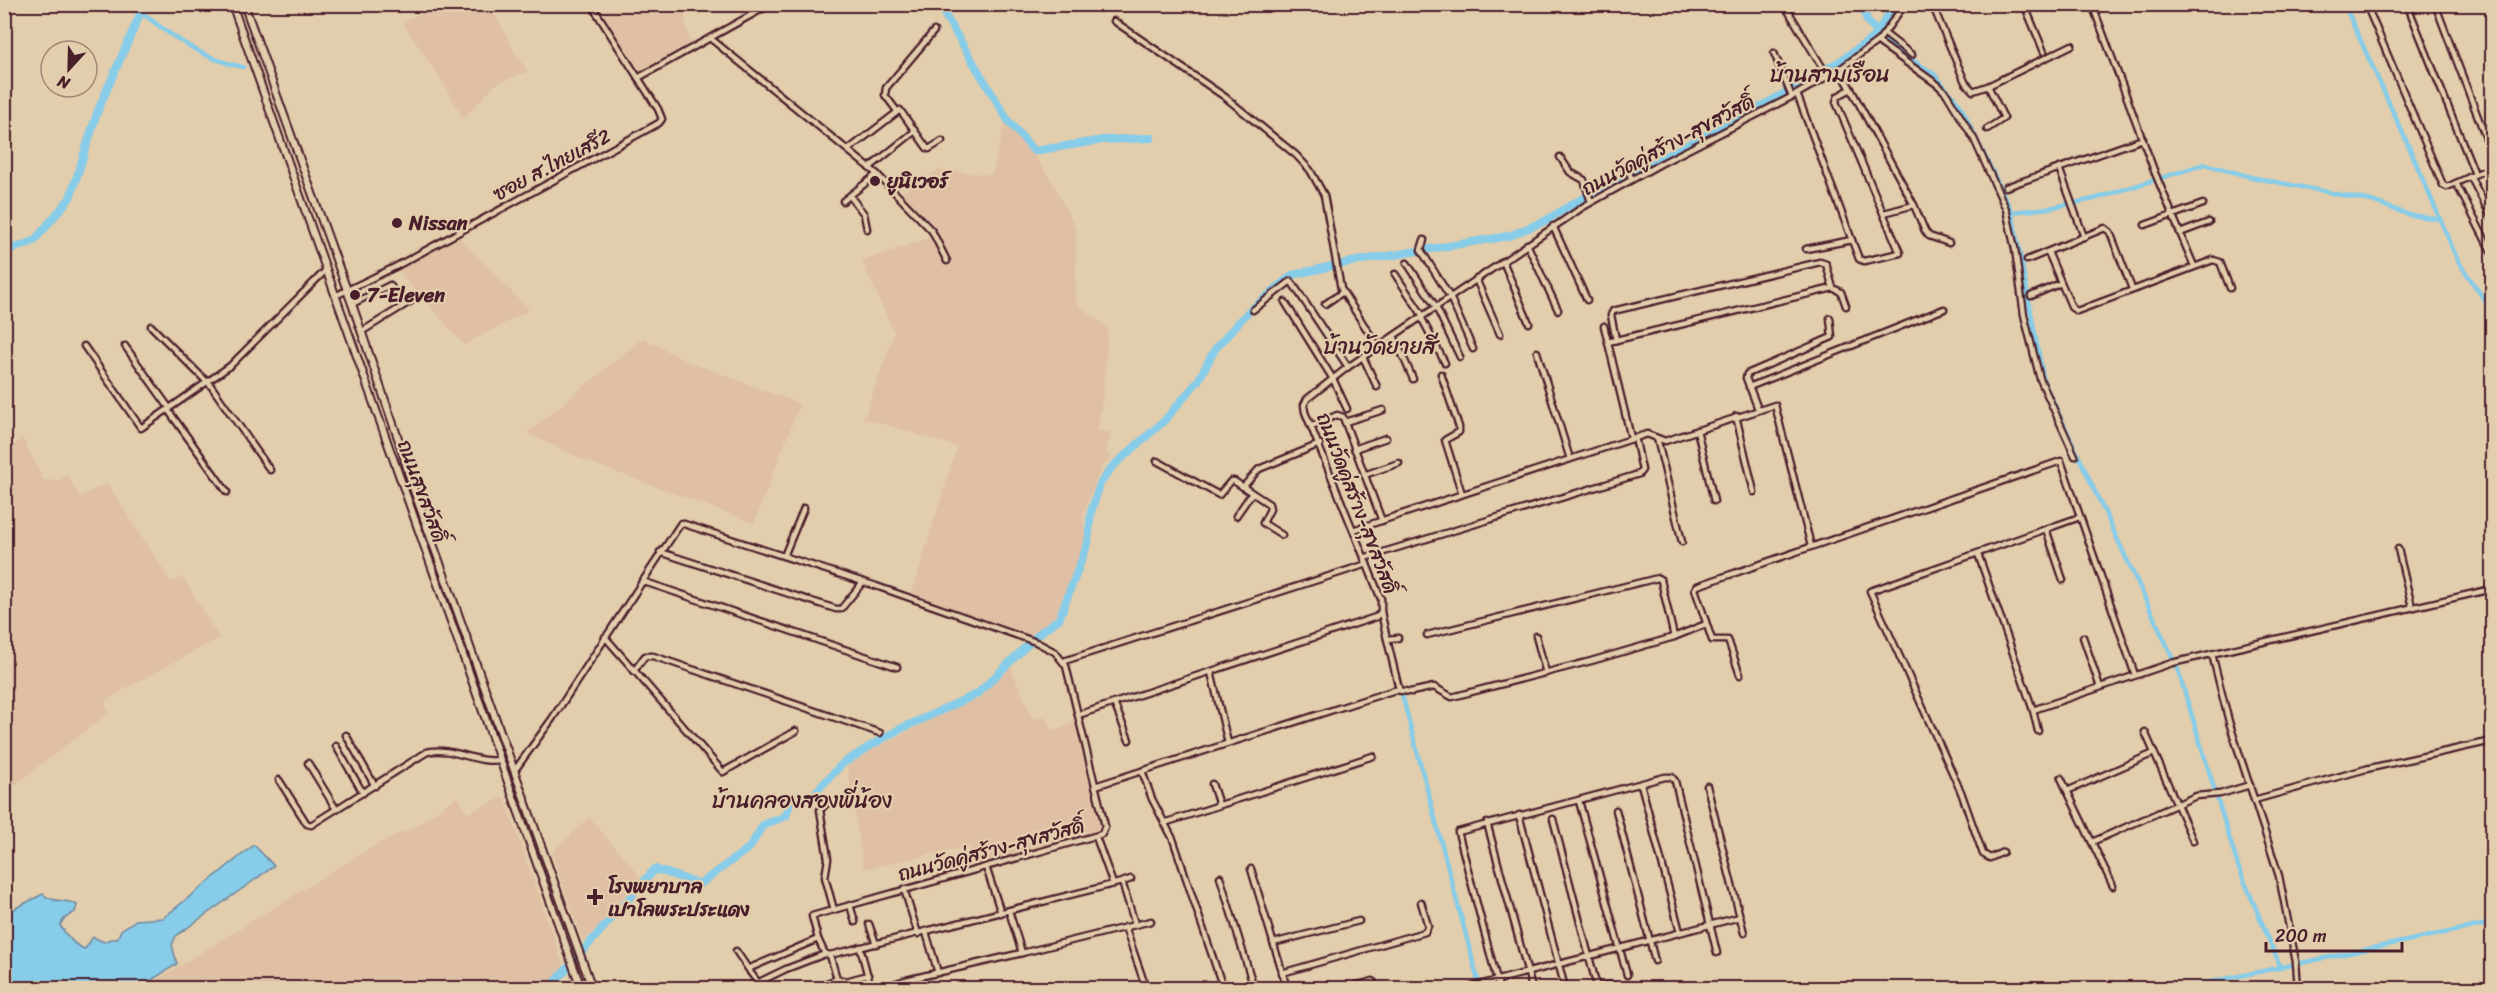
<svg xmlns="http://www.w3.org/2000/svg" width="2497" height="993" viewBox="0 0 2497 993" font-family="Sriracha,'Playpen Sans Thai',sans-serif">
	<rect width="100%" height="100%" fill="#e2cdac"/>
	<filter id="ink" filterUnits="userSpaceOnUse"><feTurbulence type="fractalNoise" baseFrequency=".0167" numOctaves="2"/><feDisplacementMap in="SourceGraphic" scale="12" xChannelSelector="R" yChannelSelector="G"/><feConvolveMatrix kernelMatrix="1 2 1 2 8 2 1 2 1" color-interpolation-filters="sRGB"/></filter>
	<g filter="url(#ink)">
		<g fill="#dfc0a4">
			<polygon points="440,5 490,5 518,58 528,71 496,84 463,119 442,81 402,22"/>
			<polygon points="592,5 682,5 690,43 637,73"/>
			<polygon points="1007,116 1053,183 1076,229 1076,303 1108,328 1103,397 1097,430 1111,432 1106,452 1111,458 1102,466 1083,515 1086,544 1053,621 1030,636 911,596 957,447 864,418 894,333 862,261 932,237 896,196 938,170 992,175"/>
			<polygon points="457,235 529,310 464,345 396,268"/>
			<polygon points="643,338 684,360 800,404 754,523 586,461 527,433"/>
			<polygon points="22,437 43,479 57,481 68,476 80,497 107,483 171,582 183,577 219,638 119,692 104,703 110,712 5,792 5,455"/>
			<polygon points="1009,664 1033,719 1046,716 1051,731 1078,722 1103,828 1098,833 975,867 970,846 864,869 847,767 859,756 962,703 985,686"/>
			<polygon points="458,796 467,813 504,797 564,968 547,988 144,988 370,848 417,825"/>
			<polygon points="589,817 640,876 607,918 583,942 552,853"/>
		</g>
		<path fill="#87cce8" stroke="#6f879c" stroke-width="1.5" d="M254 845 274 866 176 936 172 945 177 964 139 988H5V906L10 911 43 894C54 904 65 898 77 905L75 912 64 919 60 925C66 935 74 946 85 949L93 937 104 942 110 939H117L121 930 136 920 163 918Z"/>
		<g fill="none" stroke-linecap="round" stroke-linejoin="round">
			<g stroke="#87cce8" stroke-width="4.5">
				<polyline points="2344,4 2409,147 2458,261 2492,311"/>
				<path d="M141 12C171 36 204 60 243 67"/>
				<polyline points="1877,33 1894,48 1934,74 1960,105 2012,212 2044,382 2177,667 2238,866 2281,968"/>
				<polyline points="2012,212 2049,208 2094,199 2205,164 2251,177 2372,201 2410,215 2440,219"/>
				<polyline points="1401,691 1480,988"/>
				<polyline points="2182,988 2492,923"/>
			</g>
			<g stroke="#87cce8" stroke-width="8">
				<polyline points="945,4 943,12 1009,122 1034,151 1103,140 1151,138"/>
				<polyline points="1863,4 1867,21 1877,33"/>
				<polyline points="4,252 34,241 70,198 98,110 141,12 148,4"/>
				<polyline points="550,988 655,869 700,884 750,847 763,825 786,816 792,797 811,797 842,764 872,745 898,730 977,694 1042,631 1059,619 1088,543 1091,512 1100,484 1112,467 1164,421 1198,381 1215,349 1247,313 1292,275 1351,262 1509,236 1545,221 1576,202 1764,105 1840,61 1874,37 1896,4"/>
			</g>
			<defs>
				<g id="minor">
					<polyline points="1784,4 1827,75"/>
					<polyline points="1932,4 1965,82 1973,91 1988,86 2072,45"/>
					<polyline points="2024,4 2044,52"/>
					<polyline points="2092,4 2155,173 2194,266"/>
					<polyline points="2366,4 2443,185 2447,187 2492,167"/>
					<polyline points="2407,4 2475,174"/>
					<polyline points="2435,4 2492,154"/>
					<polyline points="1114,21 1225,97 1296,155 1310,170 1324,195 1341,289 1378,347"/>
					<polyline points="1885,34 1912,55"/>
					<polyline points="710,38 877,174 932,231 947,261"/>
					<polyline points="1878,42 1938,85 1946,93 1974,139 2006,209 2015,249 2024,315 2040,379 2075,456"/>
					<polyline points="1774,53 1792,97"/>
					<polyline points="1840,69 1914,205 1925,231 1929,236 1949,243"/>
					<polyline points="638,78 771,4"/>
					<polyline points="1797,94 1859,259 1864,261 1900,253 1836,102 1838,96 1851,89"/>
					<polyline points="897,111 885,95 886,88 934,31"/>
					<polyline points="1987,129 2004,118 1988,86"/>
					<polyline points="848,150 900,110 927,148 929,149 942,141"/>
					<polyline points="1560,157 1570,172 1584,180 1591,202"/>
					<polyline points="1618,167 1628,171 1632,179"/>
					<polyline points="869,168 915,131"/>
					<polyline points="2059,168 2084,237"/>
					<polyline points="2470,176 2492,218"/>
					<polyline points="2456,183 2492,253"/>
					<polyline points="2006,187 2143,139"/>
					<polyline points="850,196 864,214 867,229"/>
					<polyline points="843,201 877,174"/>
					<polyline points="1884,213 1914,205"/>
					<polyline points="2145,225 2203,204"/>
					<polyline points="1553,226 1587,300"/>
					<polyline points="2180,233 2209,222"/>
					<polyline points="1424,240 1421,250 1450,297 1473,349"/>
					<polyline points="1527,244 1558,310"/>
					<polyline points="1806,249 1852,240"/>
					<polyline points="2048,252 2072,308 2077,311 2213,260 2220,262 2230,288"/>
					<polyline points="2027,260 2105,228 2110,232 2132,289"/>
					<polyline points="1503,261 1529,323"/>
					<polyline points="1407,263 1436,307 1460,357"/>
					<polyline points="1395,274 1423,316"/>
					<polyline points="1476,279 1500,334"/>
					<polyline points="335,296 395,267 659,123 662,119 658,109 591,4"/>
					<polyline points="2031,296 2061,283"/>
					<polyline points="1285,302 1333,379 1347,409"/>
					<polyline points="352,304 390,285 403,306"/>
					<polyline points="1325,304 1343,292"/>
					<polyline points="1253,310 1291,281 1348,367"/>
					<polyline points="1421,317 1445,363"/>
					<polyline points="151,326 208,383"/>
					<polyline points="1604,326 1631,438"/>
					<polyline points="361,332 416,298"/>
					<polyline points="1394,336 1413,379"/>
					<polyline points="1616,340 1611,315 1613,311 1820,262 1826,264 1833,288"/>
					<polyline points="1608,342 1833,288 1841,292 1846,306"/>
					<polyline points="84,346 141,428 230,366 326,270"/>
					<polyline points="125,346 170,409"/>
					<polyline points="1537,352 1570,459"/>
					<polyline points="1363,357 1377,387"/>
					<polyline points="1441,374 1459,427 1459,432 1445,440 1462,494"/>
					<polyline points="209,383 270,470"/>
					<polyline points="1749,387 1944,309"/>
					<polyline points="1758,409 1746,378 1747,374 1832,337 1830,318"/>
					<polyline points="168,410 227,492"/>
					<polyline points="1736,416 1754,492"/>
					<polyline points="1345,422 1383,410"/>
					<polyline points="1312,426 1337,415 1343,417 1382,521"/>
					<polyline points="1697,430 1714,501"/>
					<polyline points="1657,438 1682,542"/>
					<polyline points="1354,449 1386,438"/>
					<polyline points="1157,461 1219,495 1231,481 1234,481 1269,504 1270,509 1263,523 1282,535"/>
					<polyline points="1364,475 1399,463"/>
					<polyline points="1243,487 1259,469 1320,444"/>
					<polyline points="1236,516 1252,493"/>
					<polyline points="2046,529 2063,580"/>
					<polyline points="1353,530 1647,434 1665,441 1775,405 1811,546"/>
					<polyline points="2398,549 2412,607"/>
					<polyline points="660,552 836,609 841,609 863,582"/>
					<polyline points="1978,554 2033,710 2038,731"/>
					<polyline points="784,556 804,508"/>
					<polyline points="1364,558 1639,474 1642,470 1635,437"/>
					<polyline points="642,581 897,667"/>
					<polyline points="1381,612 1387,639 1398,638"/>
					<polyline points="1427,635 1658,578 1661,580 1674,637"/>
					<polyline points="1536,636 1546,673"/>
					<polyline points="605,637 723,772 796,731"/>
					<polyline points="2083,637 2100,687"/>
					<polyline points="1387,639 1399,689"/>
					<polyline points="2212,654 2229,722 2279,876 2296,962 2298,988"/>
					<polyline points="1064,661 1367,564"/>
					<polyline points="634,671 645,656 653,656 880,733"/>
					<polyline points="1211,672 1228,743"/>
					<polyline points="1740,675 1728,640 1712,640 1695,589 1697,586 2061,461 2135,675"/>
					<polyline points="1114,703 1129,740"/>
					<polyline points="2033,710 2172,663 2492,589"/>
					<polyline points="1078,715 1376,617 1381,612 1381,599 1305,412 1304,405 1307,399 1348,367 1583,207 1660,164 1797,94 1840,69 1879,40 1905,4"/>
					<polyline points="2145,732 2193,841"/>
					<polyline points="346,735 375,786"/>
					<polyline points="336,746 363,793"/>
					<polyline points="308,763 336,809"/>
					<polyline points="515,770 552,719 681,523 876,586 1036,642 1055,652 1066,666 1105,826 1102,834 812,916 818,939 825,954"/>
					<polyline points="1142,771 1152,799 1173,839 1223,988"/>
					<polyline points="2061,778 2113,886"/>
					<path d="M279 780 307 824 311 825 427 752C453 746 475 764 500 760"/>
					<polyline points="1212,784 1219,805"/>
					<polyline points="1641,784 1680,932"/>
					<polyline points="1095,786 1395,690 1411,692 1434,687 1452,697 1591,661 1674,637 1706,624"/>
					<polyline points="1707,786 1744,933"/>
					<polyline points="2067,791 2154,753"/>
					<polyline points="2254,800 2366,769 2492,741"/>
					<polyline points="1579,801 1627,975"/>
					<polyline points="827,803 820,810 828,859 825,877 834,910"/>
					<polyline points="1616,810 1655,961"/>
					<polyline points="1519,815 1565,988"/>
					<polyline points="1553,819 1597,987"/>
					<polyline points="1164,823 1373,756"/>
					<polyline points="1487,823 1532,988"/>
					<polyline points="1096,837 1113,884"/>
					<polyline points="2092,842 2196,796 2220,794 2250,785"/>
					<polyline points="2003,852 1990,858 1983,854 1961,792 1870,591 2080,517"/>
					<polyline points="986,867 1001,913"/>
					<polyline points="1251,869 1287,988"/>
					<polyline points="1220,877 1254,988"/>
					<polyline points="1122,882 1131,879"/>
					<polyline points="904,889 918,934"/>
					<polyline points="850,905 855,922"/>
					<polyline points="869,924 876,944"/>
					<polyline points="1125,927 1146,988"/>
					<polyline points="926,932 938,973"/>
					<polyline points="1273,943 1359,921"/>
					<polyline points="860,947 871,988"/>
					<polyline points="736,951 749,970"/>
					<polyline points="1022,953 1151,921"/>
					<polyline points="1282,973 1425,932 1428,926 1421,902"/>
					<polyline points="837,979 846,981 868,975"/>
					<polyline points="747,988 786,969 825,954 830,955 1122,882 1135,924"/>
					<polyline points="762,988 750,972 750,968 818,939"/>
					<polyline points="815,988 837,979 830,955"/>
					<polyline points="880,988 906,980 1022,953 1009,911"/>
					<polyline points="1346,988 1373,981"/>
					<polyline points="1467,988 1740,917"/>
					<polyline points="1499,988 1458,832 1665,777 1672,777 1675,781 1717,953"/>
					<polyline points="1593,988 1610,985"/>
				</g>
				<g id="major">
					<polyline points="232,4 581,988"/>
					<polyline points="244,4 352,304 400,444 412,485 592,988"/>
				</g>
			</defs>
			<use href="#minor" stroke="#4a1f2b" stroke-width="9"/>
			<use href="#major" stroke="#4a1f2b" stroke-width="10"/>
			<use href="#minor" stroke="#e2cdac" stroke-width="4.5"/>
			<use href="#major" stroke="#e2cdac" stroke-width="6"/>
		</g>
	</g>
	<g fill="#4a1f2b" stroke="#e2cdac" stroke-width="2">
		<circle cx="875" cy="181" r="6"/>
		<circle cx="397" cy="223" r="6"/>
		<circle cx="355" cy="295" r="6"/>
		<path d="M592 888h6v6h6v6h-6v6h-6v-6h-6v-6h6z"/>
	</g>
	<g text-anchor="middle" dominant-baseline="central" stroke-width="4.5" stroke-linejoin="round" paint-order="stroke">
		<g font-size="20" fill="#4a1f2b" stroke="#e2cdac">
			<text transform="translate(1668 145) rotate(-28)">ถนนวัดคู่สร้าง-สุขสวัสดิ์</text>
			<text transform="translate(552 165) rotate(-28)">ซอย ส.ไทยเสรี2</text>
			<text transform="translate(422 491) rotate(70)">ถนนสุขสวัสดิ์</text>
			<text transform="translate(1357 503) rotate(69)">ถนนวัดคู่สร้าง-สุขสวัสดิ์</text>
			<text transform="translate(991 850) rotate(-15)">ถนนวัดคู่สร้าง-สุขสวัสดิ์</text>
		</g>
		<g font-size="20" font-weight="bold" fill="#4a1f2b" stroke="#e2cdac" text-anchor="start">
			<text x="887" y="181">ยูนิเวอร์</text>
			<text x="409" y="223">Nissan</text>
			<text x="367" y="295">7-Eleven</text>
			<text x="608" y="886">โรงพยาบาล<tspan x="608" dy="23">เปาโลพระประแดง</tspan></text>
		</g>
		<g font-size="22" fill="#4a1f2b" stroke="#e2cdac">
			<text x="1830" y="74">บ้านสามเรือน</text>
			<text x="1380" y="346">บ้านวัดยายสี</text>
			<text x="802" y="800">บ้านคลองสองพี่น้อง</text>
		</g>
	</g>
	<rect width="2497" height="993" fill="none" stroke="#e2cdac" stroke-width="24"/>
	<rect x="12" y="12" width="2473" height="969" fill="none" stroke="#4a1f2b" stroke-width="2" filter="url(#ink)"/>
	<g transform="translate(69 69) rotate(202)"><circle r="28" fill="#e2cdac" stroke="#a58778" stroke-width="1.5"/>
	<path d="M0-4.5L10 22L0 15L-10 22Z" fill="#4a1f2b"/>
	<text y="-9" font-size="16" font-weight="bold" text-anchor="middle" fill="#4a1f2b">N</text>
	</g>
	<path d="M2266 942v9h136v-9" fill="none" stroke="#4a1f2b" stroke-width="3"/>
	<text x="2275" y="942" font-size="18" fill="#4a1f2b" stroke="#e2cdac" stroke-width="4.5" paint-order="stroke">200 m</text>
</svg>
